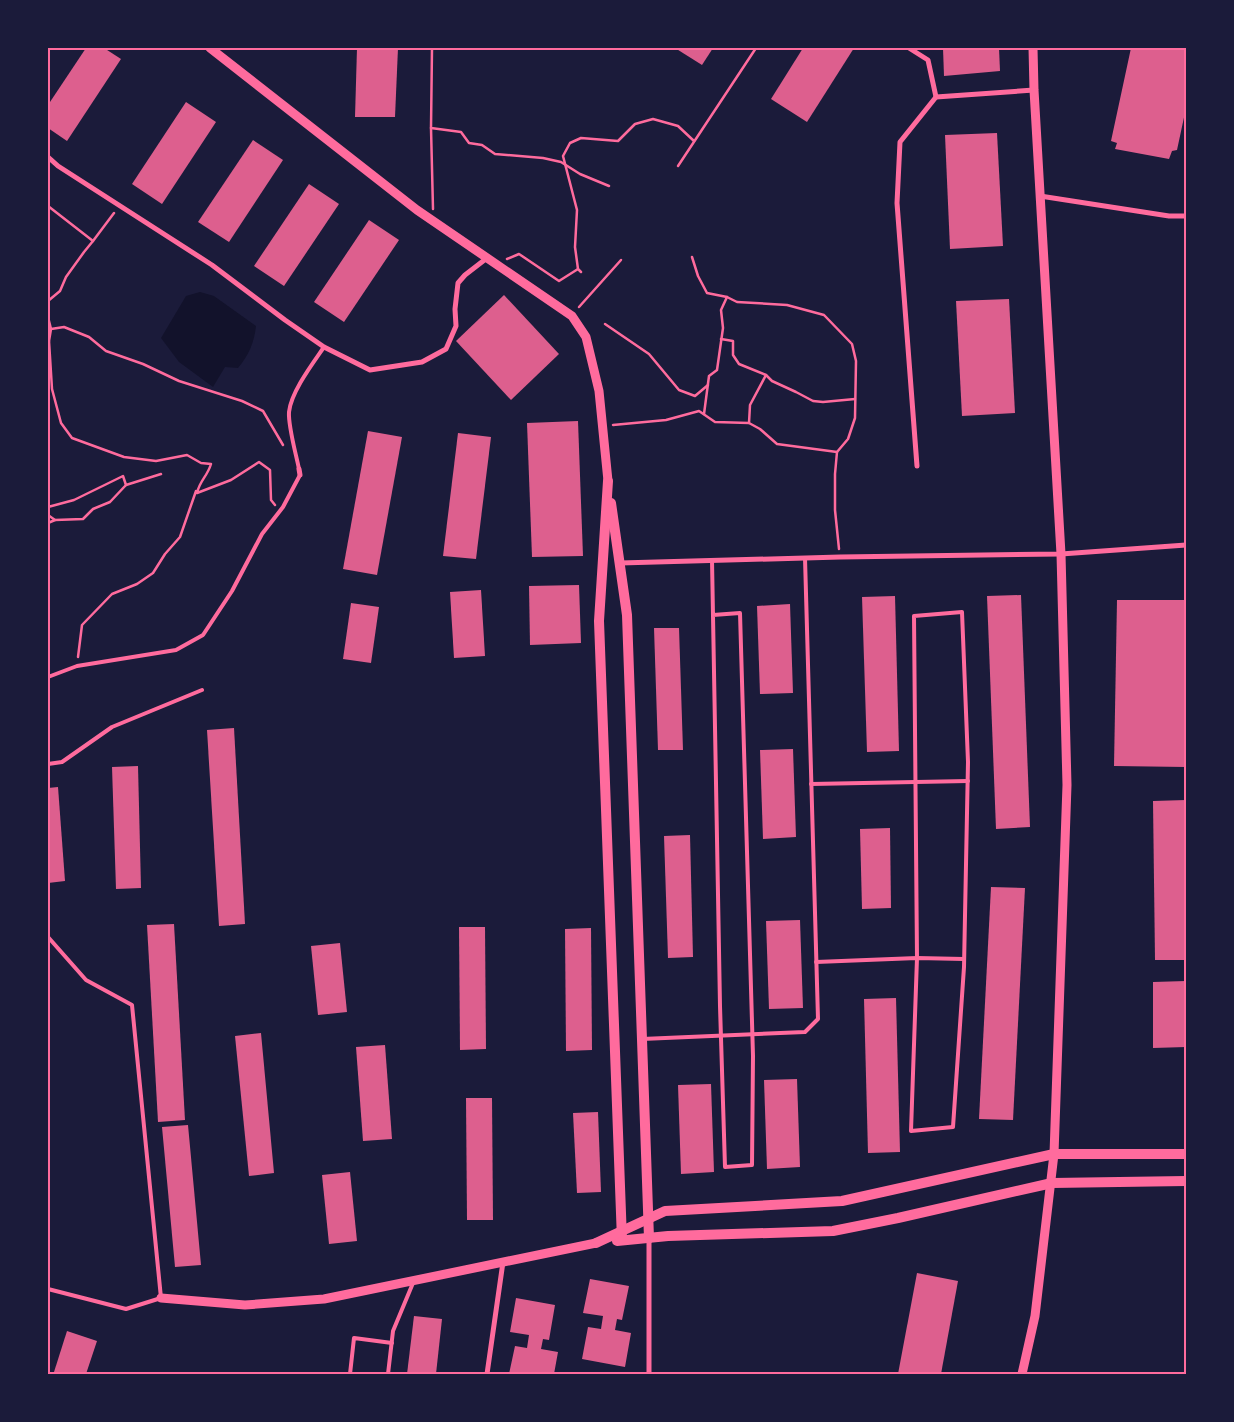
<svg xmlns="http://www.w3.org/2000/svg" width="1234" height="1422" viewBox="0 0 1234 1422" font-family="Mulish,sans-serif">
	<rect width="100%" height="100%" fill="#1b1b3a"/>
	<path fill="#12122b" d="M200 292 214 296 256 326C254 343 249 355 238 368L225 367 213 387 179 362 161 338 186 296Z"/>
	<g fill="#dd5f8e">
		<polygon points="86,48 104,48 121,59 67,141 48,128 48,105"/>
		<polygon points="357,48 398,48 395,117 355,117"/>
		<polygon points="675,48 713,48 702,65"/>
		<polygon points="803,48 854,48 807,122 771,99"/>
		<polygon points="943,48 999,48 1000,71 944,76"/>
		<polygon points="1131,48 1186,48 1186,108 1177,150 1172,151 1169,159 1115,149 1117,143 1111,141"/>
		<polygon points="186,102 216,122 162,204 132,184"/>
		<polygon points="997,133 1003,246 950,249 945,135"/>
		<polygon points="253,140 283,160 229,242 198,222"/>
		<polygon points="309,184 339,204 284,286 254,266"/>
		<polygon points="369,220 399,240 344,322 314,302"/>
		<polygon points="504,295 559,354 511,400 456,341"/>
		<polygon points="1009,299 1015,413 962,416 956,301"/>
		<polygon points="578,421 583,556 532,557 527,423"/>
		<polygon points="368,431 402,437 377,575 343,569"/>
		<polygon points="458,433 491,437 476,559 443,556"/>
		<polygon points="579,585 581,643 530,645 529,586"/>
		<polygon points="481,590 485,656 454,658 450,592"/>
		<polygon points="1021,595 1030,827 996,829 987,596"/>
		<polygon points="895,596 899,751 867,752 862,597"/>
		<polygon points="1117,600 1186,600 1186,767 1114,766"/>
		<polygon points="351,603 379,607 371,663 343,659"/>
		<polygon points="790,604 793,693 760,694 757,606"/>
		<polygon points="654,628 679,628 683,750 658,750"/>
		<polygon points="234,728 245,924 219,926 207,730"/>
		<polygon points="793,749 796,837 763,839 760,750"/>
		<polygon points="138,766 141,888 116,889 112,767"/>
		<polygon points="58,787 65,881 48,883 48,788"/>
		<polygon points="1186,800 1186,960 1155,960 1153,801"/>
		<polygon points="890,828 891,908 862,909 860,829"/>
		<polygon points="690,835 693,957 668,958 664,836"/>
		<polygon points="991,887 1025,888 1013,1120 979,1119"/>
		<polygon points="800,920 803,1008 769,1009 766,921"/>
		<polygon points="174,924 185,1120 158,1122 147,925"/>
		<polygon points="459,927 485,927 486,1049 460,1050"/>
		<polygon points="591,928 592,1050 566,1051 565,929"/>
		<polygon points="340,943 347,1012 318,1015 311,946"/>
		<polygon points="1186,981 1186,1047 1153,1048 1153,982"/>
		<polygon points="896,998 900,1152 868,1153 864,999"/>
		<polygon points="261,1033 274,1173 249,1176 235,1036"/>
		<polygon points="385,1045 392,1139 363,1141 356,1047"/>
		<polygon points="797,1079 800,1167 767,1169 764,1080"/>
		<polygon points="711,1084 714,1172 681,1174 678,1085"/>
		<polygon points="466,1098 492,1098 493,1220 467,1220"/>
		<polygon points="598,1112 601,1192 577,1193 573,1113"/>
		<polygon points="188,1125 201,1265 175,1267 162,1127"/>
		<polygon points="350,1172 357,1241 329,1244 322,1175"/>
		<polygon points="917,1273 958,1281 941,1374 898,1374"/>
		<polygon points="590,1279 629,1286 622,1320 617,1319 615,1330 631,1333 625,1367 582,1359 588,1327 601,1329 603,1316 583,1313"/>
		<polygon points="516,1298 555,1305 549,1340 543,1339 541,1349 558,1352 554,1374 509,1374 515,1346 527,1348 529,1335 510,1332"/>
		<polygon points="414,1316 442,1319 436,1374 407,1374"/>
		<polygon points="67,1331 97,1341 86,1374 61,1374 54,1372"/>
	</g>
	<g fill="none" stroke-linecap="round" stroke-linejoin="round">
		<g stroke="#ff6b9d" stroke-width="2.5">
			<polyline points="432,48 431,128 461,132 469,143 482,145 495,154 543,158 561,162 580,174 609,186"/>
			<polyline points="431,128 433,209"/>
			<polyline points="678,166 756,48"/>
			<polyline points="48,206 93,241"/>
			<polyline points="692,257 698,276 707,293 727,297 737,302 787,305 824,315 852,344 856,361 855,418 848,439 837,452 835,474 835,510 839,549"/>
			<polyline points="507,259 519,254 559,281 578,269"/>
			<polyline points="581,272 578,269 575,247 577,210 563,156 570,143 581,138 618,141 635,124 653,119 678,126 694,141"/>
			<polyline points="48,301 60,291 66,277 84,252 93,241 114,213"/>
			<polyline points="579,307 621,260"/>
			<polyline points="48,317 51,329 49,341"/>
			<polyline points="605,324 649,354 679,390 695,396 708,385"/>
			<polyline points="51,329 64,327 89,337 106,351 143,364 179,381 242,401 263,411 283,445"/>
			<polyline points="721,339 733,341 733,355 739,364 766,375 772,381 796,392 813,401 823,402 855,399"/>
			<path d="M49 341 52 389 61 423 72 438 124 457 156 461 187 455 201 463 211 464C207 477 200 480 197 493L231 480 259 462 270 470 271 500 275 505"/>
			<polyline points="766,375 750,405 749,423 760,429 777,444 837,452"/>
			<polyline points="704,414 709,376 717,370 723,328 721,310 727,297"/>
			<polyline points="613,425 666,420 699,411 715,422 749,423"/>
			<polyline points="48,507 74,500 123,476 126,485"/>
			<polyline points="48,515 55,520"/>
			<polyline points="48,523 55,520 83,519 93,509 110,502 126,485 161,474"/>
			<polyline points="78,657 82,625 112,594 137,584 153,573 165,554 180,537 196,491"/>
		</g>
		<g stroke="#ff6b9d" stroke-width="4">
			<path d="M299 469C296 454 288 426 289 412 291 392 313 363 324 347"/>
			<polyline points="712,560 720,1006 725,1167 752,1165 753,1056 740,613 713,615"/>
			<polygon points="962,612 968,762 964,967 953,1127 911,1131 917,958 914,616"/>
			<polyline points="48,677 77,666 176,650 203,635 232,591 262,534 283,507 300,475"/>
			<polyline points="48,764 62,762 112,727 202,690"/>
			<polyline points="811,784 968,781"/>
			<polyline points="48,937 86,980 132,1005 161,1298 126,1309 48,1289"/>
			<polyline points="816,962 917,958 964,959"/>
			<polyline points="642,1039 805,1032 818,1019 805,558"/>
			<polyline points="350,1374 354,1338 392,1343"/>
			<polyline points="388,1374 393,1331 413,1283"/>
		</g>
		<g stroke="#ff6b9d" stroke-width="5">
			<polyline points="909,48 928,60 936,97 1034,90"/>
			<polyline points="48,157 58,166 212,265 285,320 324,347 370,370 422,362 446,349 456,326 455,309 458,283 465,275 487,258"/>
			<polyline points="1040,196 1169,216 1186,216"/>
			<polyline points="917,466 897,203 900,142 936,97"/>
			<polyline points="299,469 300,475"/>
			<polyline points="620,563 840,557 1061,554 1186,545"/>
			<polyline points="649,1238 649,1374"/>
			<polyline points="487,1374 503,1262"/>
		</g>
		<g stroke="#ff6b9d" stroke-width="9">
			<polyline points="210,48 417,210 572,316 586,337 599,391 608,481"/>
			<polyline points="161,1298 245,1305 324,1299 596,1243"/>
			<polyline points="1022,1374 1035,1316 1054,1154 1067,785 1061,554 1034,90 1033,48"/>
		</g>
		<g stroke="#ff6b9d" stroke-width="10">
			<polyline points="608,481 599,621 622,1240"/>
			<polyline points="611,503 627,615 649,1238"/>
			<polyline points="617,1241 668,1236 833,1231 898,1218 1052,1183 1186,1181"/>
			<polyline points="596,1243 665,1211 842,1201 1054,1154 1186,1154"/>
		</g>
	</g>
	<rect width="1234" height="1422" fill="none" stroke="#1b1b3a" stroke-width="98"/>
	<rect x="49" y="49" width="1136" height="1324" fill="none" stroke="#ff6b9d" stroke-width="2"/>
</svg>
